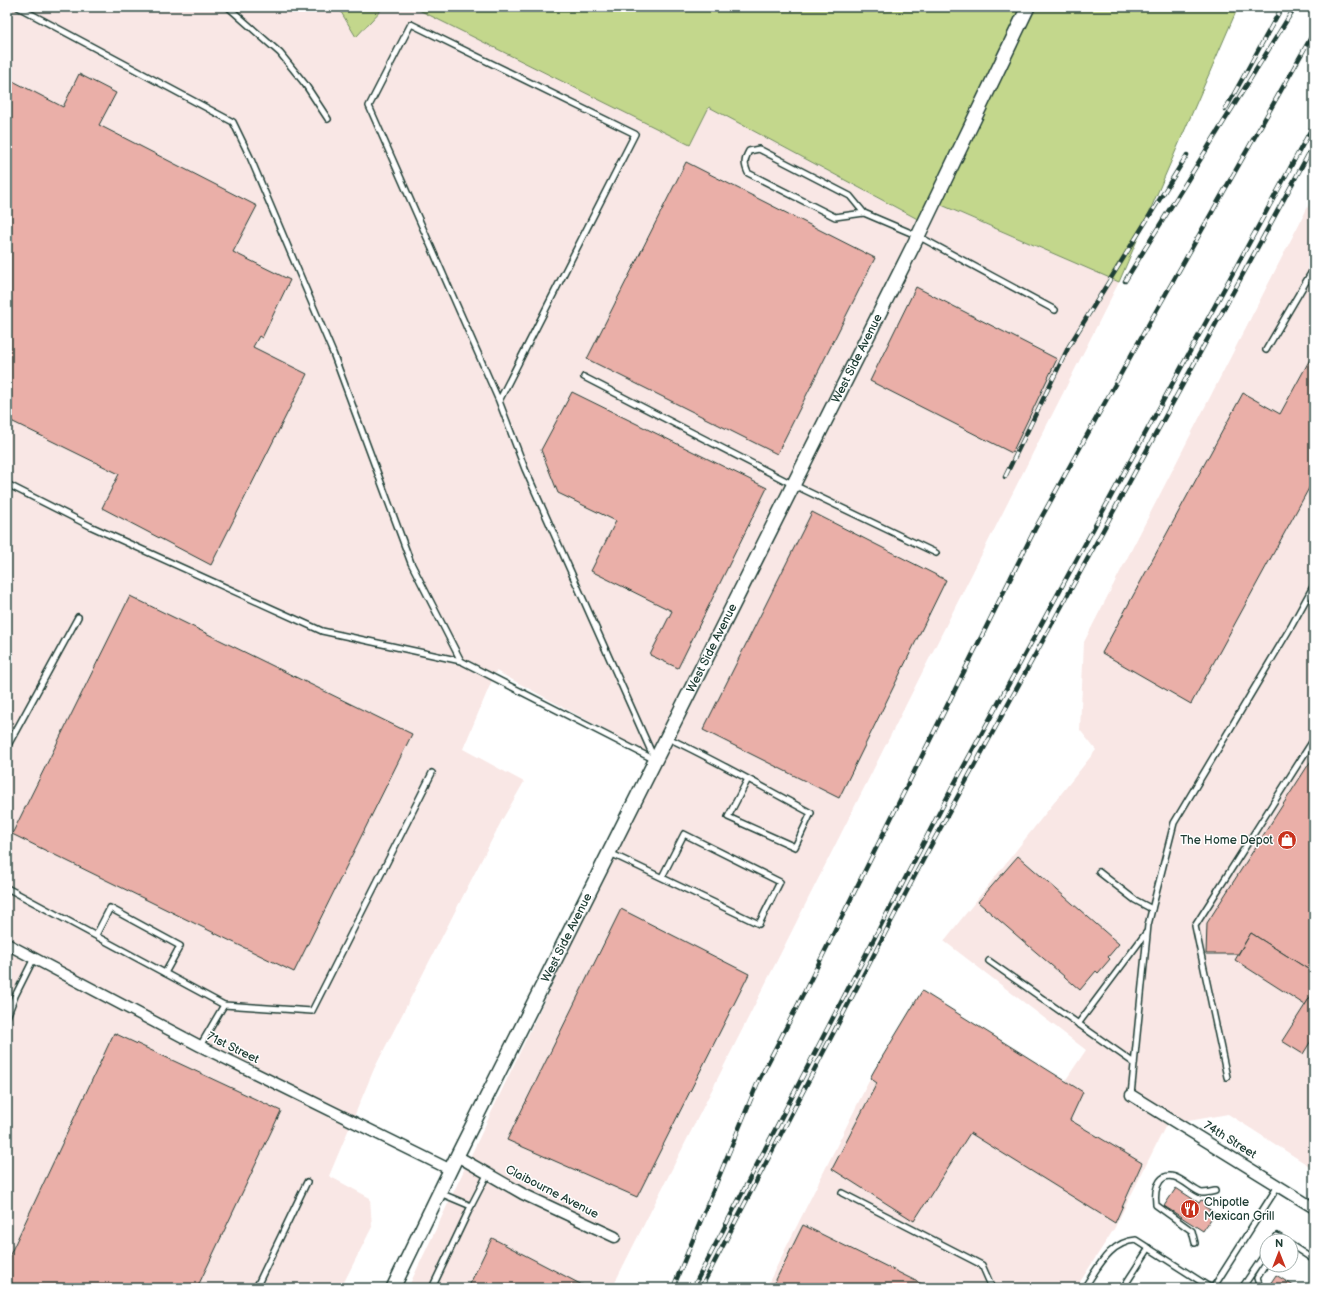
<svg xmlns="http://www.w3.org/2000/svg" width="1321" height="1295" viewBox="0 0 1321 1295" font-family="'Balsamiq Sans',sans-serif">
	<rect width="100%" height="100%" fill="#fff"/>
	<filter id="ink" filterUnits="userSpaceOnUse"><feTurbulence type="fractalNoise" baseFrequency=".025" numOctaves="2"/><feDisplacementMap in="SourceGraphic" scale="8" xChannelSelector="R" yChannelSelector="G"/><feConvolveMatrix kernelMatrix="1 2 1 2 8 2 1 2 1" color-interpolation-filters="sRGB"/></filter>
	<g filter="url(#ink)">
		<g fill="#f9e7e5">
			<polygon points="7,7 338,7 356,37 384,7 413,7 690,144 709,107 924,223 936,203 1119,282 612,1288 408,1288 659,759 496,671 463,749 524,782 502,820 374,1069 329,1176 370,1198 372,1227 341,1288 7,1288"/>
			<polygon points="1314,195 1314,1169 1228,1114 1166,1125 1114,1229 1076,1288 766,1288 875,1069 922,991 1065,1081 1086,1050 944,941 1096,750 1080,730 1084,642"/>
		</g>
		<g fill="#c3d78c" stroke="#718a60">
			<polygon points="338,7 384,7 356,37"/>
			<polygon points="413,7 1238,7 1119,282 937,203 925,223 709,107 690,145"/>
		</g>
		<g fill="#eaafa8" stroke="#1f3d34">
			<polygon points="79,74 116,93 99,125 257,206 233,252 290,280 262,338 259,336 253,347 307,374 211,565 102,508 119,474 7,419 7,78 63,107"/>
			<polygon points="686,162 875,258 777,454 587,359"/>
			<polygon points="916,287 1057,359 1012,453 870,381"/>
			<polygon points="1314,352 1314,479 1191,704 1102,653 1243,393 1280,414"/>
			<polygon points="572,392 767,488 678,668 650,655 672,611 591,571 616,521 558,493 541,450"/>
			<polygon points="812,512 946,580 839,798 703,730"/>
			<polygon points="130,596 412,734 294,972 12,834"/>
			<polygon points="1314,756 1314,973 1251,933 1238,954 1206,954 1207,923"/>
			<polygon points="1018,856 1119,944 1108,957 1110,959 1098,973 1096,971 1080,990 978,902"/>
			<polygon points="621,909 749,974 637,1197 507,1140"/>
			<polygon points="1251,933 1314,973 1314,991 1305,1005 1235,960"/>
			<polygon points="922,991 1083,1092 1070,1120 1142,1163 1115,1223 970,1133 914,1221 832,1169 877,1083 870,1078 875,1069"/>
			<polygon points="1314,991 1314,1036 1303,1054 1282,1041"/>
			<polygon points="114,1033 281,1111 197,1288 7,1288 7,1261"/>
			<polygon points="1176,1188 1199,1203 1201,1200 1206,1203 1204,1206 1215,1213 1203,1231 1164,1206"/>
			<polygon points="803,1225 930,1288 772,1288"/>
			<polygon points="492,1238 588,1288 468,1288"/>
			<polygon points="1276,1275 1297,1288 1268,1287"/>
		</g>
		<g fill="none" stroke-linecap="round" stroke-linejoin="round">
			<defs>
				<g id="service">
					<polyline points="18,7 233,122 250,157 333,353 411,563 461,661"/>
					<polyline points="228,7 280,53 305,84 328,119"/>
					<path d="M864 213 835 217 748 173C744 164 744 160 749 151L759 149 850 196 864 213 918 236 1055 310"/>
					<polyline points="1266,350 1314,268"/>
					<polyline points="584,377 794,485 936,553"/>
					<polyline points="499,401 369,106 411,24 635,134 499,401 525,469 654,758"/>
					<polyline points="7,484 90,526 322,631 461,661 655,760"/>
					<path d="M668 738C717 761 764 788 811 813L795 847 728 817 748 779"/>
					<polyline points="7,747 78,617"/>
					<polyline points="610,853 759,924 780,882 684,834 662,877"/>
					<polyline points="1099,872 1135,900 1152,909"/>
					<polyline points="7,888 224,1005 312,1011 432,773"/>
					<polyline points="96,935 110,908 180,946 165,973"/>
					<polyline points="989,961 1134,1063"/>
					<polyline points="7,1017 15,996 34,958"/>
					<polyline points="1078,1024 1146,933"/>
					<polyline points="200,1046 224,1005"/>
					<polyline points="1227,1077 1195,926 1314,739"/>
					<polyline points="1131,1095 1148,925 1174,823 1292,625 1314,585"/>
					<polyline points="842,1193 982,1265 992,1288"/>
					<polyline points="471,1206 488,1173"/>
					<polyline points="1273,1241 1277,1236 1285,1241"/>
					<path d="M1195 1243 1192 1231 1156 1205C1155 1197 1155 1188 1160 1181 1172 1166 1191 1190 1202 1193 1206 1193 1211 1192 1215 1191"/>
					<polyline points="1291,1245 1314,1260"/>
					<polyline points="256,1288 307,1182"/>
					<polyline points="432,1288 471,1206 440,1193"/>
					<path d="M1084 1288C1098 1268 1109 1242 1136 1240L1211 1288"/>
					<polyline points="1123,1288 1149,1248"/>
					<polyline points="1213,1288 1278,1186"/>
					<polyline points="1242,1288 1267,1251"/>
					<polyline points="1260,1288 1257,1278 1267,1262"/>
				</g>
				<g id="minor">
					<polyline points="7,944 200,1046 451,1170"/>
					<polyline points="1131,1095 1314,1208"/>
					<polyline points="457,1156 523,1194 615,1237"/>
				</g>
				<g id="tertiary">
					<path id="s1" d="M393 1288 457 1156 918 236 1028 7"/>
				</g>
			</defs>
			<use href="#service" stroke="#1f3d34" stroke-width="8"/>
			<use href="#minor" stroke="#1f3d34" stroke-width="13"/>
			<use href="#tertiary" stroke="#1f3d34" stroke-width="16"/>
			<use href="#service" stroke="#fff" stroke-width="5"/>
			<use href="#minor" stroke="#fff" stroke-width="10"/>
			<use href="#tertiary" stroke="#fff" stroke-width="13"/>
			<defs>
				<g id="rail">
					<polyline points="1225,110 1282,7"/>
					<polyline points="1125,281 1295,7"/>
					<polyline points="1005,477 1069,346 1187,155"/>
					<polyline points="673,1288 758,1082 804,993 1035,529 1134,350 1314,32"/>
					<polyline points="693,1288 952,788 1314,124"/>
					<polyline points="701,1288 923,860 1314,144"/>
				</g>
			</defs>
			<use href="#rail" stroke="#1f3d34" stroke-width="4.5"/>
			<use href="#rail" stroke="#fff" stroke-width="3" stroke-dasharray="9" stroke-linecap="butt"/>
		</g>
	</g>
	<defs>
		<symbol id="shop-disc" viewBox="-11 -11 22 22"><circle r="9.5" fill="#c8321e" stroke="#fff"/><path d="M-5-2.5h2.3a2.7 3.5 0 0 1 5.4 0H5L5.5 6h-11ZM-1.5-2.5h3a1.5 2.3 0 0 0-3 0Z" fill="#fff"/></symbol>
		<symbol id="restaurant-disc" viewBox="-11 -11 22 22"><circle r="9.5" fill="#c8321e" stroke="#fff"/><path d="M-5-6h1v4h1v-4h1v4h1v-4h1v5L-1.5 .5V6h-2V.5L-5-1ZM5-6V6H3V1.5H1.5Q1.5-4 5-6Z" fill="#fff"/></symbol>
	</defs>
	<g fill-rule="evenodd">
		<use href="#shop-disc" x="1276" y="829" width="22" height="22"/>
		<use href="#restaurant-disc" x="1179" y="1198" width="22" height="22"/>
	</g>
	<g text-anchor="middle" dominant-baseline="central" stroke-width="3" stroke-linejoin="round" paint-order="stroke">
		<g font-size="12" fill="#1f3d34" stroke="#fff">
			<text stroke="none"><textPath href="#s1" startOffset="1039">West Side Avenue</textPath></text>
			<text stroke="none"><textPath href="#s1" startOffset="715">West Side Avenue</textPath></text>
			<text stroke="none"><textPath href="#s1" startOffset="391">West Side Avenue</textPath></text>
			<text transform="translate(233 1048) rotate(26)">71st Street</text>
			<text transform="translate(1230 1140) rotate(32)">74th Street</text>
			<text transform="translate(552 1192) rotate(27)">Claibourne Avenue</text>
		</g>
		<g font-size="12" fill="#1f3d34" stroke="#fff" text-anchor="end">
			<text x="1273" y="840">The Home Depot</text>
			<text x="1204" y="1202" text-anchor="start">Chipotle<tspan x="1204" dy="14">Mexican Grill</tspan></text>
		</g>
	</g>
	<rect width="1321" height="1295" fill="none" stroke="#fff" stroke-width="24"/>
	<rect x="12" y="12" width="1297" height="1271" fill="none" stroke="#1f3d34" stroke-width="1.5" filter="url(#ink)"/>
	<g transform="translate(1279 1253)"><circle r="19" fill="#ffffff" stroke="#a5b1ae"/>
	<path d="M0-3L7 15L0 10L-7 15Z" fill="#c8321e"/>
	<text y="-6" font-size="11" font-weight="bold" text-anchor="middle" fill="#1f3d34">N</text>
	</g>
</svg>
